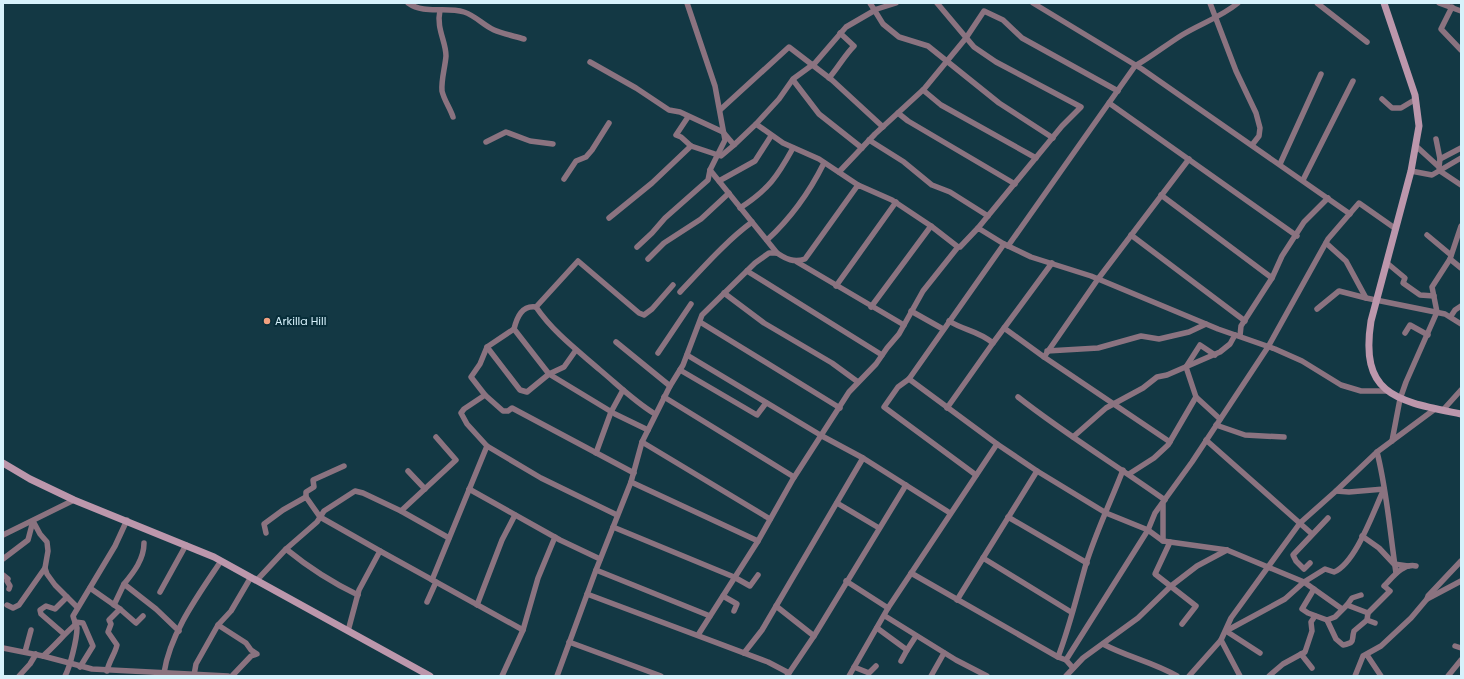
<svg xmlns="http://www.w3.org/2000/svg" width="1464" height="679" viewBox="0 0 1464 679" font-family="Poppins,sans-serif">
	<rect width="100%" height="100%" fill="#133844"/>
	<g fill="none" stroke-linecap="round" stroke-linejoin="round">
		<g stroke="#8b7380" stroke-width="5.5">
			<path d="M408 3C425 15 445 6 464 12 476 16 483 25 494 30 503 34 514 36 524 39"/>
			<polyline points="870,3 883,24 899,37 928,46 999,103 1053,138"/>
			<polyline points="937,3 974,47 996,62 1081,107 1062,126 978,228"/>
			<polyline points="1033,3 1142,69 1350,214"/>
			<polyline points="1210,3 1236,71 1256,113 1260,128 1259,136 1252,145"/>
			<polyline points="1317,3 1367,42"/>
			<polyline points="1439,3 1461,11"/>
			<polyline points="1452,7 1441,29 1461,50"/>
			<path d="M440 10C436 29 446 41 446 56 445 68 441 80 442 91 444 100 450 108 453 117"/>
			<polyline points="590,62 636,88 669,110 680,112 723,132 734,145 756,124 783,143 819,159 858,185"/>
			<path d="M829 78C838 68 844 56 854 46L840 33"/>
			<polyline points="793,80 819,114 862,148"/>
			<polyline points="923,90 941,105 1036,158"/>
			<polyline points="1382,99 1392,108 1401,108 1416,99"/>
			<polyline points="1109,103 1297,236"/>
			<polyline points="720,110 789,47 832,80 883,127"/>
			<polyline points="898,113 908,121 1015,184"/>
			<polyline points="688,117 676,135 681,137 691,146 721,156 734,145"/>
			<polyline points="756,124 779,99 793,79 815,63 846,27 877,9 896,3"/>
			<polyline points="1436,139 1440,159"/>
			<polyline points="869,140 904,162 932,185 950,192 988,216"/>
			<polyline points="486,142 506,132 530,141 553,144"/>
			<polyline points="1416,146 1439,167 1440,171 1461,185"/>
			<polyline points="1280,164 1321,74"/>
			<polyline points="1439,167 1440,159 1461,148"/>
			<polyline points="710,170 777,253"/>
			<polyline points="1411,171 1432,175 1461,158"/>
			<polyline points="839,172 875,134 924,89 966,38 984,11 1003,20 1022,38 1118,91"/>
			<polyline points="564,179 576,161 586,157 592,150 609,123"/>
			<polyline points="1303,180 1353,81"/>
			<polyline points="719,181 755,161 771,136"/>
			<polyline points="1161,195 1272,278"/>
			<path d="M740 208C769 189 777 177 793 148"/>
			<polyline points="609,218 652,183 691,146"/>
			<polyline points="1131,235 1245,321"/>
			<polyline points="1427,235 1451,255"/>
			<path d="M767 240C790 219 810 191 824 163"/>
			<polyline points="1326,243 1346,261 1366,298 1445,314 1461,324"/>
			<path d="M1008 246 1135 66C1151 57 1166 45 1182 35 1200 24 1221 17 1238 3"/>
			<polyline points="637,247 652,233 665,218 708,180 710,170 725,140 715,86 687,3"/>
			<polyline points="648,259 664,243 701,219 729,193"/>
			<polyline points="1450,259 1461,268"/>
			<polyline points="797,262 904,325"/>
			<polyline points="1387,263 1405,278 1403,283 1420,295 1434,296"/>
			<polyline points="747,271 882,355"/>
			<polyline points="836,286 896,202"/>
			<path d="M680 292C703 268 725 242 752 222"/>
			<polyline points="724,293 764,323 832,363 858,382"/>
			<polyline points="871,307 931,226"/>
			<polyline points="1317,309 1339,291 1366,298"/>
			<polyline points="911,311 943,329"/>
			<polyline points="1451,316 1455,310 1461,306"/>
			<path d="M949 321C965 331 977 330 993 343L1052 263"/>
			<polyline points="700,322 840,408"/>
			<polyline points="1004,328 1044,357 1170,442"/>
			<path d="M514 329C517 317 522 305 536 307"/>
			<polyline points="1405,333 1410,325 1428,335"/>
			<polyline points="1240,336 1241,326 1272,278 1282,256 1304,222 1328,198"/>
			<polyline points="616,342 670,386"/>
			<polyline points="487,347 520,390 527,392 549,374 615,414 648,430"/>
			<polyline points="1047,351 1098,348 1141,336 1159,339 1189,332 1206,324"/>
			<polyline points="658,353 691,304"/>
			<polyline points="687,355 822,436 863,458 950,513"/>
			<polyline points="1044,357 1098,279 1189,159"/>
			<polyline points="680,370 757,415 766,403"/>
			<polyline points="909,379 997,444 1037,471"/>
			<polyline points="485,395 471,377 480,364 487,347 514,329 549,374 564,367 576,350"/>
			<polyline points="664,397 794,477"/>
			<path d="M1018 397C1065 434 1116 465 1165 500"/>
			<polyline points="1196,397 1220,419"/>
			<polyline points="947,408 993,343"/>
			<polyline points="1443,410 1461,390"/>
			<path d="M655 414C635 402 618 385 600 370 577 350 553 332 536 307L578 261 639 313 644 315 652 309 673 285"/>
			<polyline points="1216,425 1245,435 1284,437"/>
			<polyline points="1073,437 1106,408 1143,388 1157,377 1167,375 1220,352 1230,344 1235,335"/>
			<polyline points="1206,440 1312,534"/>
			<polyline points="1392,441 1400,399 1406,382 1437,312 1432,287 1450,259 1461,226"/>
			<polyline points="642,442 770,519"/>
			<polyline points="487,446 467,424 461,413 464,409 485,395 503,411 508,411 512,408 634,473"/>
			<path d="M1377 452C1387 491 1390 533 1396 573"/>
			<polyline points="596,453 611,412 623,390"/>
			<polyline points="408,471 425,489"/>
			<polyline points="1129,474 1154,458 1168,445 1196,397 1186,367 1200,345 1215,355"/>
			<polyline points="976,475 884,407 898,387 909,379 1004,244"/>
			<polyline points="631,482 758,541"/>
			<polyline points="469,489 560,540 600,559"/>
			<polyline points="1336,491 1349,492 1384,489"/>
			<polyline points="306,497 306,492 314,487 313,480 344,466"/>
			<polyline points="837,503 879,528"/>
			<polyline points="1163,503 1163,541"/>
			<polyline points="401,511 456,460 436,437"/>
			<polyline points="1008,517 1087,563"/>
			<polyline points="613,527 734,577 750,586 758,575"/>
			<polyline points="266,533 264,524 283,510 306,497 320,517 380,551"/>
			<polyline points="3,535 74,500"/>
			<polyline points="1362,536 1379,548 1394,564 1408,566"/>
			<polyline points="1170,542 1155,574 1196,606 1182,624"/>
			<path d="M286 549C308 567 331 582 358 595"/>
			<polyline points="983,558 1071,612"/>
			<polyline points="3,559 28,540 33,521 40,534 47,542 48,551 45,568 47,574 55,585 77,607"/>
			<polyline points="1310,563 1304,569 1296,561 1293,555 1328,518"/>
			<polyline points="596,570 710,616"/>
			<polyline points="911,573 1058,657"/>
			<polyline points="3,575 8,579 7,581 10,586 9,589"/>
			<polyline points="257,580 286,549 317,522 324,511 355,491 363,493 401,511 449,538"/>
			<polyline points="432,580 487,446 541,478 617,515"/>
			<polyline points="846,581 888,608"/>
			<path d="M124 584C134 572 144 559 144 543"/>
			<path d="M90 588 120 609 109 620 111 624 108 632 117 645C115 654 109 661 107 671"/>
			<path d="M1314 589 1302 609 1308 613 1327 620 1336 639 1343 645C1356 642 1351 641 1354 631L1367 620 1368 613 1390 591 1384 586C1393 577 1403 563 1416 566"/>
			<polyline points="160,592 186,545"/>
			<polyline points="587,594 768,662 789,673"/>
			<polyline points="723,596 737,604 734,611"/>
			<polyline points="1427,599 1428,596 1461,561"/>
			<polyline points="957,600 1037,471 1106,513 1148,530 1163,541 1227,550 1304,582 1342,609"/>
			<polyline points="427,602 436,582"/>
			<polyline points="7,605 13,608 19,605 45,568"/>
			<polyline points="114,605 124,584 156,609 179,631"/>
			<polyline points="477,605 502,540 515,515"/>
			<polyline points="1347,605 1352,598 1361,595"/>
			<polyline points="776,606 814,636"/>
			<polyline points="120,609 136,623 143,616"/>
			<polyline points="885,616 956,660 987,676"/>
			<polyline points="1327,620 1335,617 1347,605 1368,613"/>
			<polyline points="1367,620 1375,623"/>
			<polyline points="75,622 83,623 93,646 80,667"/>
			<polyline points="877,628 907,650 916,636"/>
			<polyline points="348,631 359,590 380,551 523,630"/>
			<polyline points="64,634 41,614 40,610 46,606 55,609 67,597"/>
			<polyline points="698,635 758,541 793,479 849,392 876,364 887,348 899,334 923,291 958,247"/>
			<polyline points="1221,640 1240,676"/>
			<polyline points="569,642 661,676"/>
			<path d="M1103 644C1127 657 1153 662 1177 676"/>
			<polyline points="1455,646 1461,648"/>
			<polyline points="3,648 43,656 92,669 228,676"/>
			<polyline points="25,652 31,630"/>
			<polyline points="744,653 762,630 863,458"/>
			<path d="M1260 653 1226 631 1285 599 1304 582 1325 569 1334 572C1356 563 1374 510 1384 489"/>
			<polyline points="1301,654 1312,668"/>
			<polyline points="1367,655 1381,676"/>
			<path d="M43 656C55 646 64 634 76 624"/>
			<path d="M1066 660 1058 657C1070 626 1077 595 1086 564 1096 532 1111 501 1123 470"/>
			<polyline points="901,661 907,650"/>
			<polyline points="854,667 869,673 876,666"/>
			<polyline points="1073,668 1066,660 1148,530 1155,513 1192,462 1268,347 1328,239 1359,203 1396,229"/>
			<path d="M164 673C170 633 199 594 221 561"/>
			<polyline points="194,675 196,664 218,625"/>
			<polyline points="19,676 30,664 36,654"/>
			<path d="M65 676C70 667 77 639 77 628 76 624 74 620 73 616L115 546 127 520"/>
			<polyline points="232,676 251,656 257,654 251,650 246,643 218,625 231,611 251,577"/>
			<polyline points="502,676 523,630 538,578 555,537"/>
			<path d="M557 676 596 570 631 482 642 442 670 386 683 365 702 315 755 263 769 253H777C786 259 794 263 805 259L858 185 892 200 931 226 958 247H960L978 228 1004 244 1031 257 1091 276 1218 329 1275 349 1302 361 1341 385 1361 391H1387"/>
			<polyline points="787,676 814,636 906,485"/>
			<polyline points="849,676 888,608 997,444"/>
			<polyline points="931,676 944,653"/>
			<polyline points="1066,676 1083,658 1138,618 1171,586 1197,566 1227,550"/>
			<polyline points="1189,676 1221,640 1231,618 1300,523 1336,491 1377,452 1435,409"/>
			<polyline points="1269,676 1283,664 1305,652 1312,631 1311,622 1315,616"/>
			<polyline points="1355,676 1363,656 1381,646 1411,618 1427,599 1461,581"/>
			<polyline points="1448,676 1461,660"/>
		</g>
		<g stroke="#bc97ac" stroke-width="7">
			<path d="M1384 3 1415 95 1419 126 1411 171 1371 321C1359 397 1399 401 1461 414"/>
			<polyline points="3,463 30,479 74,500 214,557 430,676"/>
		</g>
	</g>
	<circle fill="#f2a07f" stroke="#072d39" stroke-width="1.5" cx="267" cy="321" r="4"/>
	<g text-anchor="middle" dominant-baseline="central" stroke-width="4" stroke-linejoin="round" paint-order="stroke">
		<g font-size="11" fill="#d7f2fc" stroke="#072d39" text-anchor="start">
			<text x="275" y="321">Arkilla Hill</text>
		</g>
	</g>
	<rect width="1464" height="679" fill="none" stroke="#d7f2fc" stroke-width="8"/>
</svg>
